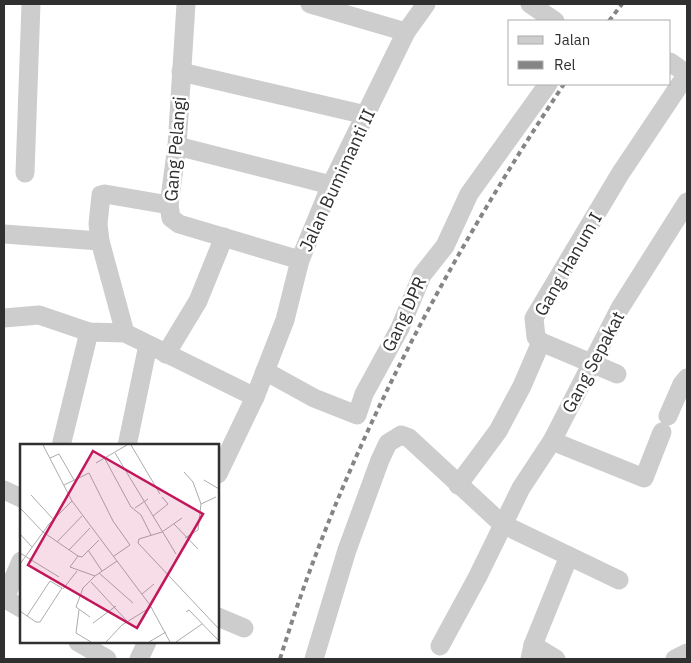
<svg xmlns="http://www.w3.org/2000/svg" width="691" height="663" viewBox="0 0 691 663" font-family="'IBM Plex Sans',sans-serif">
	<rect width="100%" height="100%" fill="#fff"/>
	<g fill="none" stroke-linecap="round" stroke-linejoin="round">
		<g stroke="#cdcdcd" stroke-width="19">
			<polyline points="186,4 177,146 169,205 171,218 179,224 300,260"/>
			<polyline points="310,4 406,32"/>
			<polyline points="530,4 555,21"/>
			<polyline points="181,72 366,115"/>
			<polyline points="177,146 331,185"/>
			<polyline points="25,173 31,4"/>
			<polyline points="4,234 100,241"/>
			<polyline points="4,318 39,315 89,332 125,333 255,397"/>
			<polyline points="125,333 100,241 98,224 101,195 105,194 169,205"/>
			<polyline points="541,342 617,374"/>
			<polyline points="166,354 198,301 224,237"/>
			<polyline points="265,371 314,398 357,415 364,394 400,328 422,275 445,246 469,194 548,84"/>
			<polyline points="668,416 682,384 687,378"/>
			<polyline points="552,441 644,478 662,432"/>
			<polyline points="61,446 89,332"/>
			<polyline points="127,446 148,345"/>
			<polyline points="218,474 255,397 285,320 300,260 331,185 406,32 426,4"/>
			<polyline points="458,485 498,431 522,386 541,342 536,337 534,318 620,174 687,74 670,62"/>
			<polyline points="4,490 21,498"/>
			<polyline points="4,598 21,608"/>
			<polyline points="5,598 21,561"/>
			<polyline points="218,617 244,628"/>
			<polyline points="78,642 107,659"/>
			<polyline points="533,645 556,659"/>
			<polyline points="440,646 478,576 521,488 552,441 620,308 687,202"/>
			<polyline points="139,659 147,642"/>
			<polyline points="314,659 347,550 380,460 388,443 401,435 409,438 502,524 619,580"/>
			<polyline points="530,659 533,645 569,556"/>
			<polyline points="675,659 687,653"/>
		</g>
		<g stroke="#858585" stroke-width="4" stroke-dasharray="5 4" stroke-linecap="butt">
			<polyline points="609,21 622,4"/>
			<path d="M280 659C343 454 446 262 564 84"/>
		</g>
	</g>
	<g text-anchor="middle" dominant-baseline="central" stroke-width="5" stroke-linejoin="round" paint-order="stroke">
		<g font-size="18" fill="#303030" stroke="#fff">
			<text transform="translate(175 149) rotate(-85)">Gang Pelangi</text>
			<text transform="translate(337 180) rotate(-65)">Jalan Bumimanti II</text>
			<text transform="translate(568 264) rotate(-60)">Gang Hanum I</text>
			<text transform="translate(404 314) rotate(-65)">Gang DPR</text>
			<text transform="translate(593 362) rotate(-62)">Gang Sepakat</text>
		</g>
	</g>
	<g transform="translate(20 444)">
		<rect width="199" height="199" fill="#fff"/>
		<path fill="none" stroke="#acacac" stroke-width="1" d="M23 1 52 57 130 161 150 198M111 1 140 50M95 9 156 110M30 14 39 10 54 36M85 15 111 63 121 71 131 91M76 19 107 1M164 28 173 38 181 60M184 36 199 45M44 41 69 29 93 77 110 101 94 112M11 51 33 75M115 64 128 55M1 65 23 88 58 112 62 113 79 96M133 72 148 60 142 53M162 74 142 88 119 95 118 99 199 185M154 80 178 105M0 90 12 103M165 94 178 86 181 60 196 53M37 98 62 72M49 106 70 84M68 106 82 127M0 109 39 133M58 112 50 123 75 132M0 120 29 80 52 57M79 129 113 159M71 138 107 177M43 145 57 127M122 150 134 140M59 166 56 189 71 198M0 167 7 172 16 178H20L42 144 30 137 7 172M166 168 169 166 199 197M70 173 56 163 63 144 75 132 97 117M73 179 96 162M86 198 102 181 131 163M129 198 146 188M156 198 182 180"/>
		<path fill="#c2185b" fill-opacity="0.15" stroke="#c2185b" stroke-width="2.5" d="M73 7 183 70 117 184 8 121Z"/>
		<rect width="199" height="199" fill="none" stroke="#303030" stroke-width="2.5"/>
	</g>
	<rect width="691" height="663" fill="none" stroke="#303030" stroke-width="10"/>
	<rect x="508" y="20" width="162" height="65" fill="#ffffff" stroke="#acacac"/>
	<rect x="518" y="36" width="25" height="8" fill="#cdcdcd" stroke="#acacac"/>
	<text x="554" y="45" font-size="15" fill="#303030">Jalan</text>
	<rect x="518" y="61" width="25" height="8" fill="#858585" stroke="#acacac"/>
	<text x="554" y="70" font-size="15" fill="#303030">Rel</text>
</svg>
